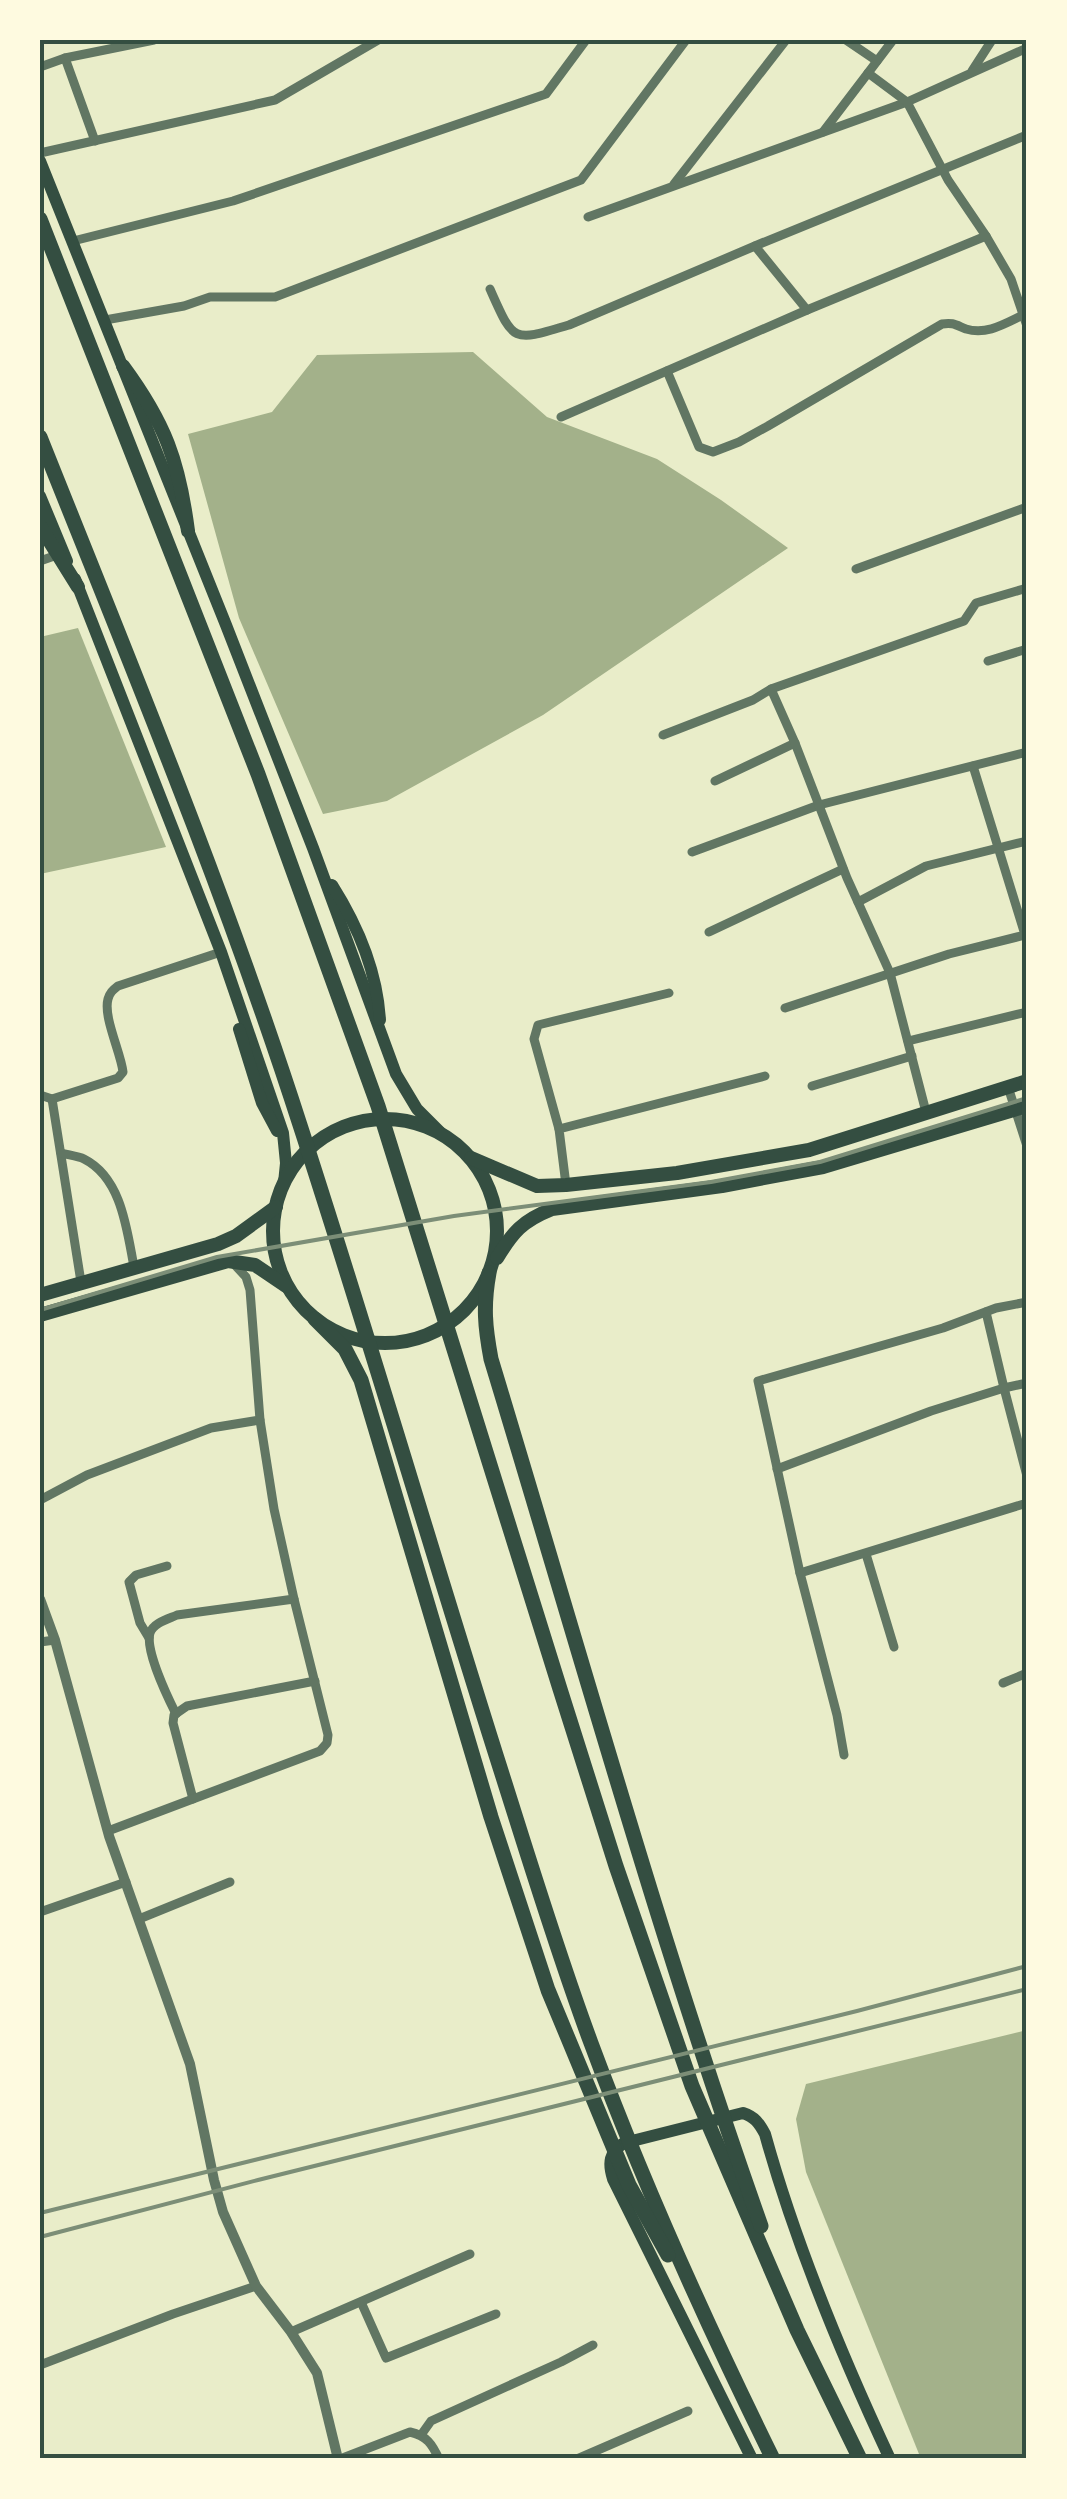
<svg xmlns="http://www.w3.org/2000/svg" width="1067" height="2499" viewBox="0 0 1067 2499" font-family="'Open Sans',sans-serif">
	<rect width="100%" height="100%" fill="#e9edc9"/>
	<g fill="#a3b18a">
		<polygon points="473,352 547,417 657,459 721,500 788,548 543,715 387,801 323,814 239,618 188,434 272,412 317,355"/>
		<polygon points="78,628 166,847 40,874 40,637"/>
		<polygon points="1027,2030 1027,2459 921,2459 806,2172 796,2119 806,2084"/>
	</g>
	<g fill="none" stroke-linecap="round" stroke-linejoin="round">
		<g stroke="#617663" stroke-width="9">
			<polyline points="846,40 877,61"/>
			<polyline points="65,58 95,141"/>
			<polyline points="40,67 65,58 154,40"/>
			<polyline points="972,71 992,40"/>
			<polyline points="868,73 893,40"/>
			<polyline points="40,153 275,100 378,40"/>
			<polyline points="674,184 786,40"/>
			<polyline points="588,217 907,102 1027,48"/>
			<polyline points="986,236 1011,279 1027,326"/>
			<polyline points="73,241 233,201 546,94 586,40"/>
			<path d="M490 289C514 343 512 342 569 325L762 243 1027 135"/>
			<polyline points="807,310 986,236 948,180 907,102 868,73 823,132"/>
			<polyline points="105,320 184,306 210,297 275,297 581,180 686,40"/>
			<path d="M667 371 699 447 713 452 739 442 768 426 942 324C953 322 956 325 966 329 987 335 1004 324 1023 315"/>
			<polyline points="561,417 807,310 755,246"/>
			<polyline points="40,561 57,555"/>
			<polyline points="856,569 1027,507"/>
			<polyline points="988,661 1027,649"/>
			<polyline points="663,735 753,700 771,689"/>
			<polyline points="973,766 1026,938"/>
			<polyline points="715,781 795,743"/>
			<polyline points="692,852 819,805 1027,752"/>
			<polyline points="858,902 926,866 1027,841"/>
			<polyline points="709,932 843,869"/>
			<polyline points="785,1008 949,954 1025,935"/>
			<polyline points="908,1041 1027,1012"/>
			<polyline points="812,1086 912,1056"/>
			<polyline points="1008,1087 1027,1146"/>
			<polyline points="40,1095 52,1099 81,1282"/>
			<path d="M52 1099 118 1078 123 1072C121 1053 103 1017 108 999 110 992 113 990 118 986L221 952"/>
			<polyline points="926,1112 890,973 847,878 795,743 771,689 964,621 976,603 1027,588"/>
			<polyline points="559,1129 534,1039 538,1025 669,993"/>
			<path d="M61 1153C68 1155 78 1156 84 1159 122 1178 127 1231 134 1267"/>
			<polyline points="566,1185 559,1129 765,1076"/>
			<polyline points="234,1264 246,1277 250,1290 260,1420"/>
			<polyline points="986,1312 1004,1388 1027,1383"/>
			<polyline points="777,1469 931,1411 1004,1388 1027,1476"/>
			<path d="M40 1500 87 1475 211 1428 260 1420 274 1509 294 1599 177 1615C168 1619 153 1623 150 1633 145 1650 168 1698 176 1714"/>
			<polyline points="866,1554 894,1647"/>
			<polyline points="800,1573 758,1381 943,1328 996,1308 1027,1302"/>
			<polyline points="149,1638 140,1623 129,1582 136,1575 167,1566"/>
			<polyline points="40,1642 55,1640"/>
			<polyline points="1003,1683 1027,1673"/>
			<polyline points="844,1755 837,1715 800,1573 1027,1503"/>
			<polyline points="193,1799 173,1723 174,1715 187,1706 315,1681"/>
			<polyline points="108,1831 320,1751 327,1743 328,1735 294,1599"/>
			<polyline points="40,1912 126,1882"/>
			<polyline points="139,1919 230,1882"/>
			<polyline points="361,2302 386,2358 496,2314"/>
			<polyline points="291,2332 470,2254"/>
			<polyline points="40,2365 173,2314 256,2286"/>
			<polyline points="421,2435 431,2421 561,2362 593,2345"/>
			<path d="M340 2459 410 2432C427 2436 432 2444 439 2459"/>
			<polyline points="577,2459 688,2411"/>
		</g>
		<polyline stroke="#617663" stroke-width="10" points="40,1599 55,1640 109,1836 190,2064 214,2180 223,2212 256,2286 291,2332 317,2373 338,2459"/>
		<g stroke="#344e41" stroke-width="12">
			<polyline points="40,161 226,625 313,848 396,1074 417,1109 443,1135"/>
			<polyline points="40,496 67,561"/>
			<polyline points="75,579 221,952 283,1133 286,1163 284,1183"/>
			<path d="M332 885C358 926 377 971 380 1020"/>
			<polyline points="239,1029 262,1103 277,1131"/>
			<path d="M752 2459 613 2179C608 2163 609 2152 624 2143L743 2113C755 2117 759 2123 765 2134 796 2246 841 2354 890 2459"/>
		</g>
		<g stroke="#344e41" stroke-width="14">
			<path d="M123 366C165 423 179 461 188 531"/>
			<polyline points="40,526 78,587"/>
			<circle cx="385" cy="1231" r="112"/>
			<polyline points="471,1158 537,1186 566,1185 677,1173 809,1150 1027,1081"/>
			<path d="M497 1258C513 1232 522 1221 552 1209L722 1186 823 1167 1027 1106"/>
			<polyline points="40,1295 218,1244 236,1236 276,1207"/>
			<polyline points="40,1315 228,1261 255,1265 286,1286"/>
		</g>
		<g stroke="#344e41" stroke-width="15">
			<polyline points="40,219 258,774 378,1106 560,1689 616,1866 692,2086 797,2330 860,2459"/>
			<path d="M40 437C131 665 225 892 300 1125 368 1334 430 1546 496 1755 527 1852 556 1949 591 2043 644 2186 706 2323 773 2459"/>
			<path d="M489 1273C483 1306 485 1327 491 1359 579 1649 660 1941 761 2226"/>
			<polyline points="315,1319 345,1349 361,1380 491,1817 548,1990 629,2185 668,2255"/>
		</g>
		<g stroke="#7c8e77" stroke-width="4">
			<polyline points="40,1310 217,1257 454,1216 711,1182 820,1162 1027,1098"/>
			<polyline points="40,2213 857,2011 1027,1966"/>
			<polyline points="40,2237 258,2180 1027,1989"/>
		</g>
	</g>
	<rect width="1067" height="2499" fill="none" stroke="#fefae0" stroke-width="85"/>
	<rect x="42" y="42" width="982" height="2414" fill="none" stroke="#344e41" stroke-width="4"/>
</svg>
